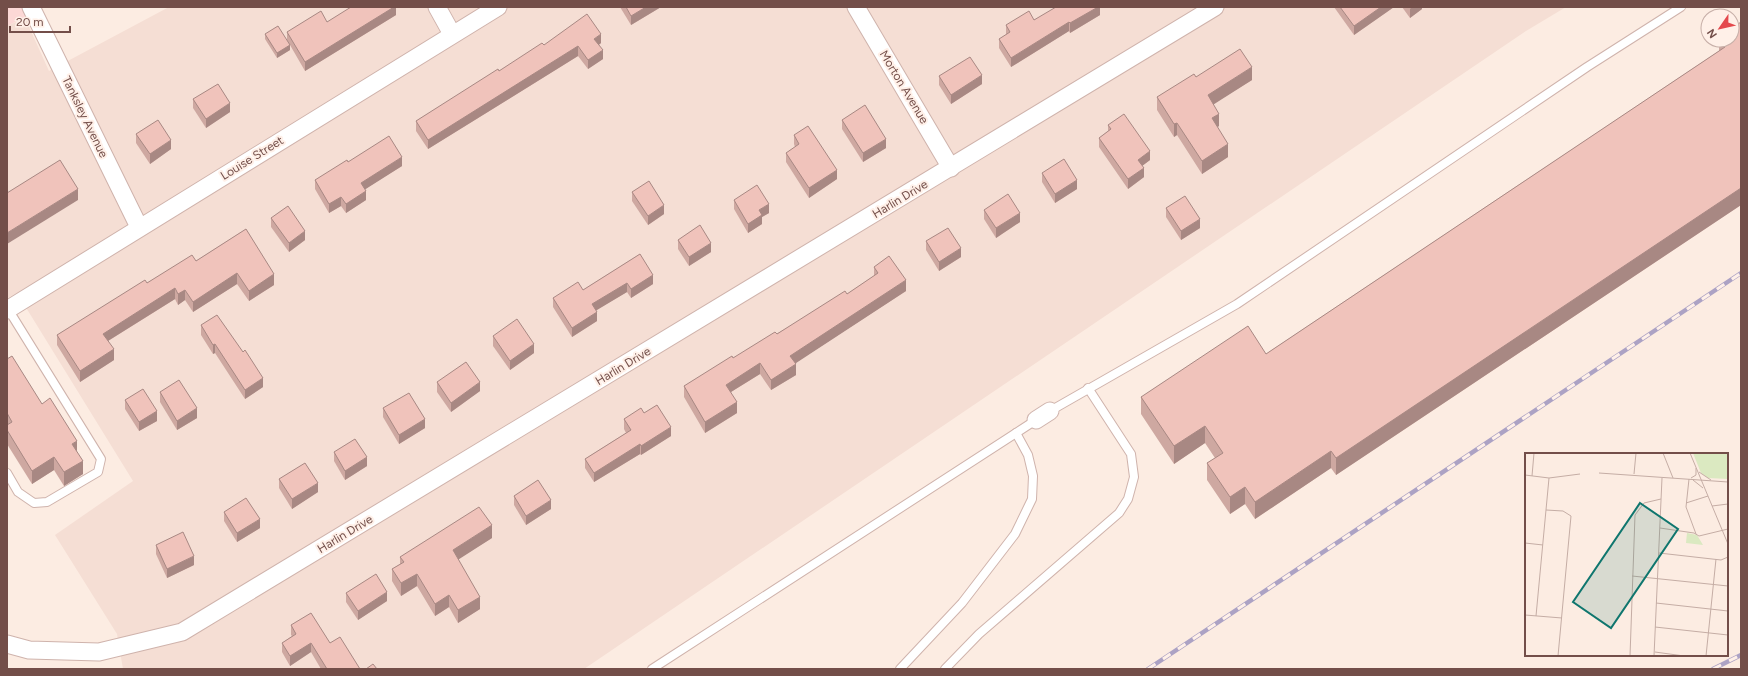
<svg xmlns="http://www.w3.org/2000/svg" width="1748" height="676" viewBox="0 0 1748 676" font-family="Figtree,sans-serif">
	<rect width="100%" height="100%" fill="#fcece2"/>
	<polygon fill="#f5ded4" points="169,7 1566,7 1526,31 584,669 123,669 117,634 55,535 133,481 17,293 7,298 7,26 25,18 49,71"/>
	<polygon fill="#fcd8d6" points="7,7 31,7 33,13 7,26"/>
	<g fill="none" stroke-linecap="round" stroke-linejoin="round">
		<defs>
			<g id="lane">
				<polyline points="1050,411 1237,304 1587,67 1681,7"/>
				<polyline points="7,473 18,492 34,503 47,502 98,472 101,459 8,309"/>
				<polyline points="652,669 1036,420"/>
				<polyline points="900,669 962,603 1015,534 1032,499 1033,476 1028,455 1016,433"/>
				<polyline points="945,669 979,634 1119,513 1128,499 1134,477 1131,454 1088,388"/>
			</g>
			<g id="street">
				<polyline points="31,7 139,227"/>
				<polyline points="437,7 452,34"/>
				<polyline points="856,7 951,168"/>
				<polyline points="7,310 498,7"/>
				<polyline points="1036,420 1050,411"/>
				<polyline points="7,644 29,650 99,652 182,632 1215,7"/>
			</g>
		</defs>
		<use href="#lane" stroke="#cfb3ac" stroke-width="10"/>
		<use href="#street" stroke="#cfb3ac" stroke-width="19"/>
		<use href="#lane" stroke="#fff" stroke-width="8"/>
		<use href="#street" stroke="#fff" stroke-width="17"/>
		<defs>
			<g id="rail">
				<polyline points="1148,669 1741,273"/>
				<polyline points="1713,669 1741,655"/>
			</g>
		</defs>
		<use href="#rail" stroke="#aca2c4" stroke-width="4.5"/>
		<use href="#rail" stroke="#fff0e8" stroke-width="3" stroke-dasharray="9" stroke-linecap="butt"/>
	</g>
	<g fill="#cea8a1">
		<polygon points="396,7 396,15 305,71 290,45 290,50 277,58 265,39 265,34 287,41 287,32 327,22"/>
		<polygon points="620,7 661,7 631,25"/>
		<polygon points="1100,7 1100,15 1070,33 1069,31 1011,67 999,48 999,39 1006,35 1006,25"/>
		<polygon points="1334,7 1394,7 1354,35"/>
		<polygon points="1402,7 1422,7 1422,9 1410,18"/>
		<polygon points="1719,40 1732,40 1741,205 1336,475 1331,468 1255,519 1245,504 1230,514 1207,480 1207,463 1215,458 1205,443 1174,464 1141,414 1141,397 1266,354 1719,51"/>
		<polygon points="601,43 599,45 603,59 588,69 578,56 428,149 416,131 416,121 499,71 544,45"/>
		<polygon points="939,76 982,84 951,104 939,85"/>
		<polygon points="1196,77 1252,80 1213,104 1219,126 1217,127 1228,157 1202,174 1177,135 1174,137 1157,110 1157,97"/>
		<polygon points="193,99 230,112 206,128 193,108"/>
		<polygon points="842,120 886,148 863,162 842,129"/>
		<polygon points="1108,125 1150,160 1142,166 1144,177 1128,189 1099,147 1099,138 1108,131"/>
		<polygon points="136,134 171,149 150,164 136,143"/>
		<polygon points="794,135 837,179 809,198 786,162 786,153 795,147 794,144"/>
		<polygon points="348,162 402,166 365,189 366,200 346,213 341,206 329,213 315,189 315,180"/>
		<polygon points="1042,173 1077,189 1055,203 1042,182"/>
		<polygon points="632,192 664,214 648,225 632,201"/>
		<polygon points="734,200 769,213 762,217 762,224 748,233 734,209"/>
		<polygon points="1166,208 1200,228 1181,240 1166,217"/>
		<polygon points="984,210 1020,222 996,238 984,219"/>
		<polygon points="271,218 305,240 289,252 271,227"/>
		<polygon points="246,229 274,285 249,301 237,284 193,312 185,300 178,305 175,299 108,341 114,360 80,382 57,345 57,335 147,283 196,261"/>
		<polygon points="678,240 711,252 689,266 678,249"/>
		<polygon points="926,241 961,257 939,271 926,250"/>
		<polygon points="640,254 653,284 631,298 627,292 596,310 597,321 572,337 553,307 553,298 583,290"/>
		<polygon points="874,267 906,291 795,363 796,375 771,390 760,374 731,392 737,413 705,433 684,397 684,386 847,294 874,276"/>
		<polygon points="201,325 263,387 245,399 215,353 213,354 201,335"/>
		<polygon points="493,336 534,353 510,370 493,346"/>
		<polygon points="7,359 42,404 77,452 83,474 64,486 54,470 32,484 7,444"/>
		<polygon points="437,382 480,391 451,412 437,392"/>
		<polygon points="160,392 197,418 177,430 160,402"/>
		<polygon points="125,400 157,421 139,431 125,409"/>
		<polygon points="383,408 425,428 399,444 383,417"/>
		<polygon points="644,413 671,436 641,455 640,454 594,482 585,468 585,459 626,433 624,429 624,419"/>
		<polygon points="334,452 367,466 345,480 334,461"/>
		<polygon points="279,479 318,492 292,509 279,488"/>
		<polygon points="514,496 551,509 526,525 514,505"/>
		<polygon points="224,512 260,528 237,542 224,521"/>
		<polygon points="492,538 458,559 480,609 458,623 449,607 435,616 417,586 401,596 392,581 392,569 400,564 400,557"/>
		<polygon points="156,545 194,565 167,578 156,554"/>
		<polygon points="346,593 387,601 358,620 346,602"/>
		<polygon points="291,625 330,643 360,669 321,669 311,652 290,666 282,652 282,643 292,636 291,635"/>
	</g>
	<g fill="#a88883">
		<polygon points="394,7 396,7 396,15 305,71 305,62"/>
		<polygon points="646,7 661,7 631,25 631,16"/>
		<polygon points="1098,7 1100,7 1100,15 1070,33 1070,23"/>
		<polygon points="1381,7 1394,7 1354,35 1354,26"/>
		<polygon points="1412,7 1422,7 1422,9 1410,18 1410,9"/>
		<polygon points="1069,22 1069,31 1011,67 1011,58"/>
		<polygon points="601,34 601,43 594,48 594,39"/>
		<polygon points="290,45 290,50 277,58 277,53"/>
		<polygon points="578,46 578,56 428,149 428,140"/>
		<polygon points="603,50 603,59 588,69 588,60"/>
		<polygon points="1252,67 1252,80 1208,108 1208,95"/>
		<polygon points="982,75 982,84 951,104 951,95"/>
		<polygon points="230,103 230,112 206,128 206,119"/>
		<polygon points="1219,114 1219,126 1212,131 1212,118"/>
		<polygon points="1177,123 1177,135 1174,137 1174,124"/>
		<polygon points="886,139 886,148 863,162 863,153"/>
		<polygon points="171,140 171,149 150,164 150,154"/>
		<polygon points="1228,144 1228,157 1202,174 1202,161"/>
		<polygon points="1150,151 1150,160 1138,169 1138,160"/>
		<polygon points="402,157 402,166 361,192 361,183"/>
		<polygon points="1144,168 1144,177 1128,189 1128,179"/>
		<polygon points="837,170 837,179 809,198 809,188"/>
		<polygon points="1077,180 1077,189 1055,203 1055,194"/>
		<polygon points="1741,188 1741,205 1336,475 1336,458"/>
		<polygon points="78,189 78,200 7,244 7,233"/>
		<polygon points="366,191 366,200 346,213 346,204"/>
		<polygon points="341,197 341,206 329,213 329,204"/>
		<polygon points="769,204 769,213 762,217 762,224 748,233 748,224 759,210"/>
		<polygon points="664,205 664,214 648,225 648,216"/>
		<polygon points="1020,213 1020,222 996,238 996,228"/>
		<polygon points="1200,219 1200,228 1181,240 1181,231"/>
		<polygon points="305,231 305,240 289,252 289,243"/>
		<polygon points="711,243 711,252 689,266 689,257"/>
		<polygon points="961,248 961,257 939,271 939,262"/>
		<polygon points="237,273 237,284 193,312 193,302"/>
		<polygon points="274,274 274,285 249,301 249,291"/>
		<polygon points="653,275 653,284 631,298 631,289"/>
		<polygon points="906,280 906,291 790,367 790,356"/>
		<polygon points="627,283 627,292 592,313 592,304"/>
		<polygon points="175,288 175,299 103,344 103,334"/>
		<polygon points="185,290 185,300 178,305 178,294"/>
		<polygon points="597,312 597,321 572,337 572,328"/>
		<polygon points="215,344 215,353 213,354 213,345"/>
		<polygon points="534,344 534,353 510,370 510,361"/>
		<polygon points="114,349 114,360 80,382 80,371"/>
		<polygon points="760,363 760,374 726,395 726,385"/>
		<polygon points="796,364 796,375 771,390 771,380"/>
		<polygon points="263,378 263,387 245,399 245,390"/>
		<polygon points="480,382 480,391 451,412 451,403"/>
		<polygon points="737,402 737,413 705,433 705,422"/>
		<polygon points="197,408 197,418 177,430 177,421"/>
		<polygon points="157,411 157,421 139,431 139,422"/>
		<polygon points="425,419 425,428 399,444 399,435"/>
		<polygon points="1205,426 1205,443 1174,464 1174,446"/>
		<polygon points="671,427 671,436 641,455 641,446"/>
		<polygon points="77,441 77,454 72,444"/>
		<polygon points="640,444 640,454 594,482 594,473"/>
		<polygon points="1331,451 1331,468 1255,519 1255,502"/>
		<polygon points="54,457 54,470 32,484 32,471"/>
		<polygon points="367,457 367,466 345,480 345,471"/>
		<polygon points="83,461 83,474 64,486 64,472"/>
		<polygon points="318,483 318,492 292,509 292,499"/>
		<polygon points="1245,487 1245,504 1230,514 1230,497"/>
		<polygon points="551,500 551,509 526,525 526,516"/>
		<polygon points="260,519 260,528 237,542 237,533"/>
		<polygon points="492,525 492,538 453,563 453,550"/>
		<polygon points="194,556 194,565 167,578 167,569"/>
		<polygon points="417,574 417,586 401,596 401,583"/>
		<polygon points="387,592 387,601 358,620 358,611"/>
		<polygon points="449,595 449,607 435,616 435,604"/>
		<polygon points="480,597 480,609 458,623 458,610"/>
		<polygon points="311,643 311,652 290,666 290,656"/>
	</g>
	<g fill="#f0c3bb" stroke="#a88883">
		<polygon points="351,7 394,7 305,62 287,32 321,11 327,22"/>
		<polygon points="626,7 646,7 631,16"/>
		<polygon points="1056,7 1098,7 1070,23 1069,22 1011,58 999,39 1010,32 1006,25 1029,11 1034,20"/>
		<polygon points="1340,7 1381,7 1354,26"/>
		<polygon points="587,14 601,34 594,39 603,50 588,60 578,46 428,140 416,121 498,69 499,71 542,43 544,45"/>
		<polygon points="1741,22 1741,188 1336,458 1331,451 1255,502 1245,487 1230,497 1207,463 1223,453 1205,426 1174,446 1141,397 1248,326 1266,354 1725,47 1721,40 1732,40 1732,28"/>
		<polygon points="278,26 290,45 277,53 265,34"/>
		<polygon points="1240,49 1252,67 1208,95 1219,114 1212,118 1228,144 1202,161 1177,123 1174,124 1157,97 1194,74 1196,77"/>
		<polygon points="970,57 982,75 951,95 939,76"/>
		<polygon points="218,84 230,103 206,119 193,99"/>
		<polygon points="865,105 886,139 863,153 842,120"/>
		<polygon points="1124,114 1150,151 1138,160 1144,168 1128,179 1099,138 1111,129 1108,125"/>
		<polygon points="158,120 171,140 150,154 136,134"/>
		<polygon points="808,126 837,170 809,188 786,153 799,144 794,135"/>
		<polygon points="389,136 402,157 361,183 366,191 346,204 341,197 329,204 315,180 347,160 348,162"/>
		<polygon points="1064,159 1077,180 1055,194 1042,173"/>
		<polygon points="60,160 78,189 7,233 7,193"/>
		<polygon points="649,181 664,205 648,216 632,192"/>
		<polygon points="757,185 769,204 759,210 762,215 748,224 734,200"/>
		<polygon points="1008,194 1020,213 996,228 984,210"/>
		<polygon points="1185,196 1200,219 1181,231 1166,208"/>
		<polygon points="288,206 305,231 289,243 271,218"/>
		<polygon points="700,225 711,243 689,257 678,240"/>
		<polygon points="948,228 961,248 939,262 926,241"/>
		<polygon points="246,229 274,274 249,291 237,273 193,302 185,290 178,294 175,288 103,334 114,349 80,371 57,335 145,280 147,283 192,255 196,261"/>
		<polygon points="640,254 653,275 631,289 627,283 592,304 597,312 572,328 553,298 578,282 583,290"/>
		<polygon points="889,256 906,280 790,356 796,364 771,380 760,363 726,385 737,402 705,422 684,386 732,356 733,358 775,332 777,334 845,291 847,294 878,273 874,267"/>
		<polygon points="217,315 243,352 245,350 263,378 245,390 215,344 213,345 201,325"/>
		<polygon points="517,319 534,344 510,361 493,336"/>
		<polygon points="12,356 42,404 50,398 77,441 72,444 83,461 64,472 54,457 32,471 7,430 7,425 12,422 7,413 7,359"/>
		<polygon points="466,362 480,382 451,403 437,382"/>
		<polygon points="179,380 197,408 177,421 160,392"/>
		<polygon points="143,389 157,411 139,422 125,400"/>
		<polygon points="409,393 425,419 399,435 383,408"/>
		<polygon points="657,405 671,427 641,446 640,444 594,473 585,459 631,430 624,419 641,408 644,413"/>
		<polygon points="355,439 367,457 345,471 334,452"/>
		<polygon points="305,463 318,483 292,499 279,479"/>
		<polygon points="538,480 551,500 526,516 514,496"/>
		<polygon points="246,498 260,519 237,533 224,512"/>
		<polygon points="479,507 492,525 453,550 480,597 458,610 449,595 435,604 417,574 401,583 392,569 404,562 400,557"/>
		<polygon points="183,532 194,556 167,569 156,545"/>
		<polygon points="376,574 387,592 358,611 346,593"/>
		<polygon points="311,613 330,643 340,637 360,669 327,669 311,643 290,656 282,643 296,634 291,625"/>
		<polygon points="373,664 377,669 366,669"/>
	</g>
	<g text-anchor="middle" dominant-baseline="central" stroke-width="4" stroke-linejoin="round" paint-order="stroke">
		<g font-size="12" fill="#734e49" stroke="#fff0e8">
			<text transform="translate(904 87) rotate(59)">Morton Avenue</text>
			<text transform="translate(85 117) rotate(64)">Tanksley Avenue</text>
			<text transform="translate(252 158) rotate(-32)">Louise Street</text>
			<text transform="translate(900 199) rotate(-31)">Harlin Drive</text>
			<text transform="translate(623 366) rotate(-31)">Harlin Drive</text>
			<text transform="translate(345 534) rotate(-31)">Harlin Drive</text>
		</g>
	</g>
	<g transform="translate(1525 453)">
		<rect width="203" height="203" fill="#fcece2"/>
		<path d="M168 0H203V26L183 25 176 20ZM162 80 172 82 178 92 161 90Z" fill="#dbe9c1"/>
		<path fill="none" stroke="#c5ada5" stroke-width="1" d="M138 0 148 25M165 0 203 91M174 19 186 27M74 20 203 29M109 21 111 0M0 22 24 25 55 21M7 23 9 0M166 25 171 22V15M164 26 161 54 171 81M168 27 178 35M161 50 183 43M187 53 203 51M21 57 38 58 46 63 33 203M135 75 169 80 174 83 203 76M0 90 18 92M134 100 196 107 203 104M107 123 203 133M131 150 203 158M0 162 37 165M11 163 24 25M130 174 203 182M130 199 159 203M105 203 110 62 119 50 136 46M129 203 137 25M181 203 191 106"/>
		<path fill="#0f766e" fill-opacity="0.15" stroke="#0f766e" stroke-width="2" d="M115 50 153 76 86 175 48 149Z"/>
		<rect width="203" height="203" fill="none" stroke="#734e49" stroke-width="2"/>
	</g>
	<rect width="1748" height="676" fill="none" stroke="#734e49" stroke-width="16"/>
	<g transform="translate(1720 28) rotate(236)"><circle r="19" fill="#fff0e8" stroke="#c7afa8"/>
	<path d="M0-3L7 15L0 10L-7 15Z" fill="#e4494d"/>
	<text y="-6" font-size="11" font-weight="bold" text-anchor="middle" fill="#734e49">N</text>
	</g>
	<path d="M10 26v6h60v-6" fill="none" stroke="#734e49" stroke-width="2"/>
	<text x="16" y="26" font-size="12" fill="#734e49" stroke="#fff0e8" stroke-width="3" paint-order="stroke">20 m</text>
</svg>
